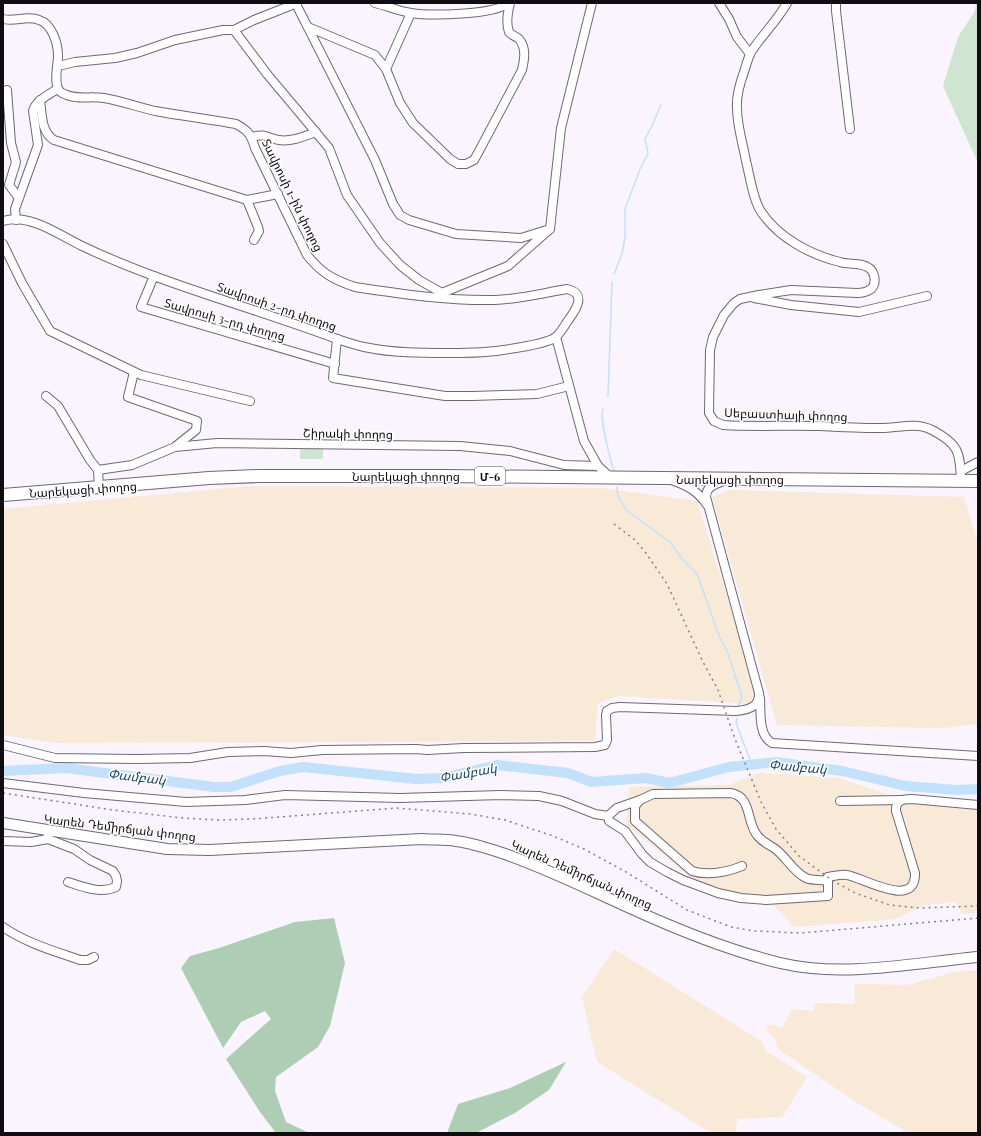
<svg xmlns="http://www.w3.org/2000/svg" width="981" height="1136" viewBox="0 0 981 1136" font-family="'Playfair Display','Noto Sans Armenian',serif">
	<rect width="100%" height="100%" fill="#f9f4fd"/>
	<g fill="#f8ead7">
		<polygon points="250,486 602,488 697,501 757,692 751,704 617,696 598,703 595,741 53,743 3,735 3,509"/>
		<polygon points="729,490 964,497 978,544 978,724 943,728 777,725 712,497"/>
		<polygon points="759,773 839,778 906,801 978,808 978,913 962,914 956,902 924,905 896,919 794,927 766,897 742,895 721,891 697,883 626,824 629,787 729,785"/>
		<polygon points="614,949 763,1042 765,1050 807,1077 782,1117 737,1119 736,1131 729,1133 711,1133 597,1062 582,997"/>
		<polygon points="978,970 978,1133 909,1133 859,1104 778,1049 775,1038 766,1030 769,1024 782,1028 792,1009 814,1011 815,1003 855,1004 855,984 907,985 954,972"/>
	</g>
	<g fill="#cee5d2">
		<polygon points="976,3 978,3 978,163 943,86 958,37 975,11"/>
		<rect x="300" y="449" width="23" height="10"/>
	</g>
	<g fill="#aeceb4">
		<polygon points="334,918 345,963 330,1026 318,1047 276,1077 275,1091 286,1122 307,1132 276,1133 260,1112 226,1059 271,1019 265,1011 241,1022 223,1048 181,968 190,956 219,948 295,922"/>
		<polygon points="566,1062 549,1090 515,1113 476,1133 447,1133 458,1104 510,1088"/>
	</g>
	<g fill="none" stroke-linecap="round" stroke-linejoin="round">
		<g stroke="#c1e1fc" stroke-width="1.5">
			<polyline points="614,274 622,254 625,238 625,209 640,169 648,153 645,139 653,124 661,104"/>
			<polyline points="608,396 612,282"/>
			<path d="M603 409C599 421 611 459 614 473"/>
			<polyline points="617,487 618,496 626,510 670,542 683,560 697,574 720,638 728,653 742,697 738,707"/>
			<polyline points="737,718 736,723 752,765"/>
		</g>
		<polyline stroke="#c1e1fc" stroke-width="10" points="3,771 66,768 214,787 231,787 280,771 303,767 416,779 443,778 497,765 568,773 591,782 646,778 669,783 729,767 776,762 842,771 906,786 957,790 978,789"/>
		<defs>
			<g id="minor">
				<path d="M375 3C387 6 399 11 411 13 429 16 496 15 508 3"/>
				<polyline points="719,3 729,19 737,37 750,54"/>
				<path d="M787 3C777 21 762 35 751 52 748 58 746 66 744 72 740 83 736 95 737 108 737 126 743 144 746 161 750 176 753 201 762 213 779 238 811 255 840 262 849 265 862 262 869 268 875 272 877 284 871 289 867 292 862 293 857 293L791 290 759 295 740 299 734 303 724 315 713 337 710 350 709 413 714 421 723 425C755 427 788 425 820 426 839 427 859 428 878 428 896 429 915 421 932 430 959 444 960 452 961 481"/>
				<polyline points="836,3 836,11 850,129"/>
				<polyline points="296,4 375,160 393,204 400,215 409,220 456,234 521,238 550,229 508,266 442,293 441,297"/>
				<path d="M3 19C15 22 28 15 39 20 52 24 58 43 58 56 58 65 52 88 62 93 74 100 91 96 104 98 121 101 138 107 155 111 182 116 209 119 236 124 249 131 251 135 255 148L307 255C321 273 334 280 355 287 401 294 448 301 495 300 520 299 543 293 567 289 588 294 575 311 567 322 564 327 560 333 556 337 547 344 516 348 503 350 486 353 469 353 451 353 422 353 392 353 364 347 355 345 346 342 337 339 252 307 164 285 82 246 59 235 30 213 3 221"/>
				<path d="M308 27 375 55 386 69 400 103 413 123 450 159 458 164H466L474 160 478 153 522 70C524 61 527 48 519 39 516 36 512 36 509 32 506 24 508 11 510 3"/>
				<polyline points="234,30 267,74 329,148 347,195 380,243 400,265 419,280 442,293"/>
				<polyline points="58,66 75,62 115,58 137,53 175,40 223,30 234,30 254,20 297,3"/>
				<polyline points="386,69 411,13"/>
				<polyline points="7,90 11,143 16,162 9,185 19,198"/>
				<path d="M40 100C42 114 41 132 54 140L247 200 278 194"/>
				<path d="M252 137C266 133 267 138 279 140 292 142 305 136 316 132"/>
				<polyline points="247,200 258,227 259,231 254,240"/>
				<path d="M16 220 15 209 38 145 33 111C36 100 49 95 57 89"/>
				<polyline points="550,229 561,128 592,3"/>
				<polyline points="3,244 22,283 50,331 141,375 250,401"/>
				<polyline points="154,276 141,307 335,364"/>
				<polyline points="754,298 791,305 859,312 927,296"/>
				<polyline points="556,337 584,441 598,466"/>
				<polyline points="337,339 333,378 445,396 473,396 537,394 569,386"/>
				<polyline points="134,372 128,397 197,421 196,430 176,446"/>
				<polyline points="46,396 58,406 90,460 98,470"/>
				<polyline points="961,471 978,462"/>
				<path d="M674 481C688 486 699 492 707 505"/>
				<polyline points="99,488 98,470 132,465 175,447 217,443 460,446 510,451 564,465 598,466 611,478"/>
				<path d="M760 698C761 712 758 735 772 743L978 756"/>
				<path d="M3 745 55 758 137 759 190 758 228 752 264 751 291 753 322 750 416 749 427 750 464 748 595 747 605 745 607 740 606 715 607 711 612 708 620 707 736 711C748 710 760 707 759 693L706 497C706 486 715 485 723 481"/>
				<polyline points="3,783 84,793 186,802 245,800 285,795 400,798 501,795 539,796 562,801 595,814 608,816"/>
				<path d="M640 800 617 808 608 816 609 821 625 831 642 854 650 862 667 872 683 880 718 893 741 898 766 900 828 896V877C834 876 841 874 847 875 864 878 916 910 915 873L896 811C895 800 904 799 912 799L978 805"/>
				<polyline points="840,801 901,800"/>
				<path d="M48 839 74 849 90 860 113 871 116 876 117 881 116 887C100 894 83 887 68 882"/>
				<polyline points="3,841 31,842 48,839 48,835"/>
				<path d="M742 866C728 872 707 876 692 871L635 821V806L640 800 653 794 731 793C752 797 746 821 757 835 762 842 768 844 774 848 786 856 792 871 806 878 812 881 821 879 827 881"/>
				<path d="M3 927C26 943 54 951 80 960H88L94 957"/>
			</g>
			<path id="major" d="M3 823 167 849 210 850 422 839C433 840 445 839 456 841 472 843 487 848 502 853 546 868 588 889 630 908 678 930 727 950 780 963 843 978 914 963 978 957"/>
			<polyline id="highway" points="3,495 209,478 259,476 443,476 978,481"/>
		</defs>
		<use href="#minor" stroke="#706875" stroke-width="10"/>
		<use href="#major" stroke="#706875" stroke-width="12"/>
		<use href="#highway" stroke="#706875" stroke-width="14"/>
		<use href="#minor" stroke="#fff" stroke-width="8"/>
		<use href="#major" stroke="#fff" stroke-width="10"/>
		<use href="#highway" stroke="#fff" stroke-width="12"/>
		<g stroke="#848087" stroke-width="1.5" stroke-dasharray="2 4" stroke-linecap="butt">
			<polyline points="614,524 635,540 646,553 667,584 702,660 718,690 735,739 761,802 776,829 799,856 833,881 855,893 890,905 919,908 978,906"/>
			<polyline points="3,793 113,810 182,818 218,820 253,819 397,808 470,814 505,820 553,836 584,849 626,872 687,910 731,927 754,931 801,933 978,918"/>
		</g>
	</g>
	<g text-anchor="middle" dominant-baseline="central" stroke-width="3" stroke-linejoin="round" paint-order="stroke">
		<rect fill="#fff" stroke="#585659" stroke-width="1" x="475" y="467" width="30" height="18" rx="3"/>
		<g font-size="11" font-weight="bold" fill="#100d12">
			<text x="490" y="476">Մ-6</text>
		</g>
		<g font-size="12" fill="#100d12" stroke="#fff">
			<text transform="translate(293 195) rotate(64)">Տավրոսի 1-ին փողոց</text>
			<text transform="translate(277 306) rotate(19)">Տավրոսի 2-րդ փողոց</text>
			<text transform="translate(225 319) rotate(16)">Տավրոսի 3-րդ փողոց</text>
			<text transform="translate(786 414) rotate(2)">Սեբաստիայի փողոց</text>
			<text transform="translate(348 433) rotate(1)">Շիրակի փողոց</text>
			<text x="406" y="476">Նարեկացի փողոց</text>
			<text x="730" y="479">Նարեկացի փողոց</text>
			<text transform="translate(83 489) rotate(-4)">Նարեկացի փողոց</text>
			<text transform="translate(120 827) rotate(7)">Կարեն Դեմիրճյան փողոց</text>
			<text transform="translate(582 874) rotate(24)">Կարեն Դեմիրճյան փողոց</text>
		</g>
		<g font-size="13" font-style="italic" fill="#14466a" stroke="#fff">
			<text transform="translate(798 766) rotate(5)">Փամբակ</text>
			<text transform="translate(468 772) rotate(-10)">Փամբակ</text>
			<text transform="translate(137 776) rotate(7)">Փամբակ</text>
		</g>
	</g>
	<rect width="981" height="1136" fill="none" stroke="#100d12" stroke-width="8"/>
</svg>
